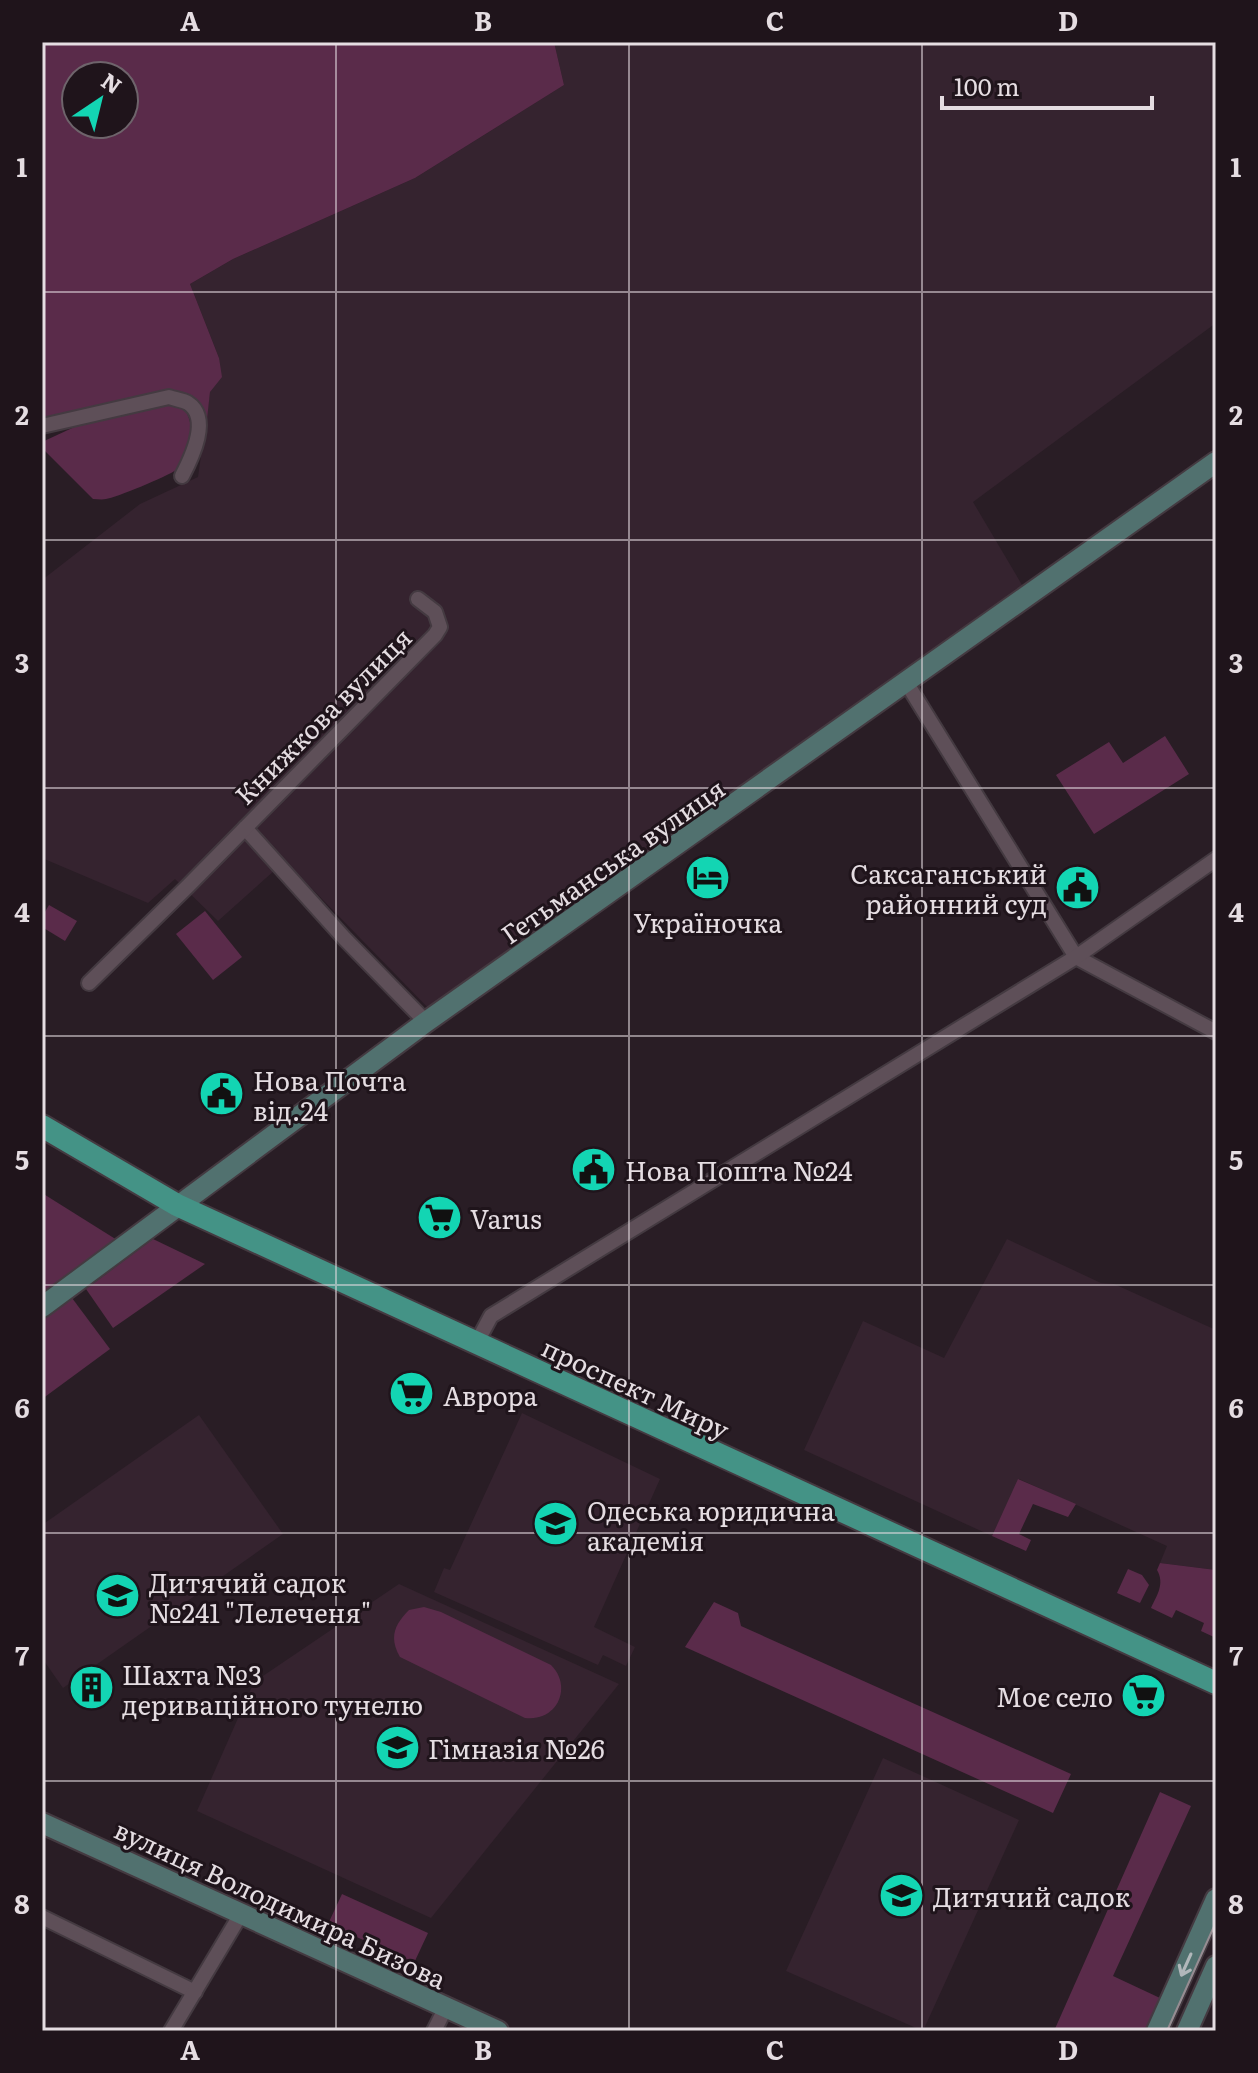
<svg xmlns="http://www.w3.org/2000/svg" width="1258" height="2073" viewBox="0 0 1258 2073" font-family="Literata,serif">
	<rect width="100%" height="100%" fill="#291d25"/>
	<g fill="#35232f">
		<polygon points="554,42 1216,42 1216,323 973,502 1028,595 435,1015 285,861 218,921 175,879 148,903 42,858 42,580 140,504 198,477 210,392 219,358 190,284 233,259 415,178 564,85"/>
		<polygon points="1007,1239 1101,1283 1114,1284 1216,1330 1216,1570 1160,1563 1167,1546 1019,1479 992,1536 804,1450 863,1321 944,1358"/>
		<polygon points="522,1413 660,1479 594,1627 635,1647 626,1666 603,1655 598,1665 434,1592 444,1568 450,1570"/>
		<polygon points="199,1415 283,1534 63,1688 42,1658 42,1525"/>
		<polygon points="399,1584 619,1684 431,1918 197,1811 254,1682"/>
		<polygon points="883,1758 1019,1820 923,2031 786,1971"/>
	</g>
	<g fill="#5a2b4a" fill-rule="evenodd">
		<path d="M42 42H554L564 85 415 178 233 259 190 284 219 358 222 377 210 392 206 428 186 397 42 420ZM76 76H124V124H76Z"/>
		<path d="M160 402 183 407C196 423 194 456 176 470 168 476 115 498 106 499 102 500 97 499 93 499L42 448V442L96 417Z"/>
		<polygon points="1165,736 1189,774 1094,834 1056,775 1109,742 1123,763"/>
		<polygon points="49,905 77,921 65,941 42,927 42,917"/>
		<polygon points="205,911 242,957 213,980 176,934"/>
		<polygon points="42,1193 125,1245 42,1307"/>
		<polygon points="153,1239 205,1264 113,1328 86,1289"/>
		<polygon points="72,1298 110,1349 42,1399 42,1320"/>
		<polygon points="1018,1479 1076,1504 1068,1517 1033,1504 1019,1534 1031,1540 1026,1551 992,1536"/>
		<path d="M1160 1563 1216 1570V1638L1201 1631 1204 1623 1176 1610 1172 1618 1151 1608C1157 1595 1165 1584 1157 1570Z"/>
		<polygon points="1128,1569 1142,1575 1149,1585 1140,1603 1117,1593"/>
		<polygon points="714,1602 738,1613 741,1626 1071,1774 1053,1813 685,1647"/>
		<path d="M424 1607 441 1612 551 1665C573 1687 557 1722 525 1718L400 1657C389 1638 394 1625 409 1610Z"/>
		<polygon points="1160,1792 1191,1806 1113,1976 1160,1998 1145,2031 1054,2031"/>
		<polygon points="342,1894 428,1933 414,1963 328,1924"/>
	</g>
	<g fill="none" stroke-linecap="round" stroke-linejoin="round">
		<defs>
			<g id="street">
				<path d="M42 426 169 397C174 399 183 400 188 403 211 418 192 457 182 476"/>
				<polyline points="906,682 1076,957 1216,1032"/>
				<polyline points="245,828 344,938 426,1022"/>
				<polyline points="89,983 188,886 435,635 440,627 435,612 418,599"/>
				<polyline points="476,1344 491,1316 1076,957 1216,859"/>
				<polyline points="42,1917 195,1992"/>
				<polyline points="171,2031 241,1914"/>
				<polyline points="434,2031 446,2007"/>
			</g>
			<g id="secondary">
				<polyline points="42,1307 426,1022 1216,462"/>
				<polyline points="42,1823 498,2031"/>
				<polyline points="1157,2031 1216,1899"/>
				<polyline points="1187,2031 1216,1966"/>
			</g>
			<polyline id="primary" points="42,1126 177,1205 1216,1683"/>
		</defs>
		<use href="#street" stroke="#443a41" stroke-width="18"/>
		<use href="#secondary" stroke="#443a41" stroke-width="24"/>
		<use href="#primary" stroke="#443a41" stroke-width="26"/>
		<use href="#street" stroke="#5e4f58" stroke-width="14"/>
		<use href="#secondary" stroke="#51716f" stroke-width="20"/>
		<use href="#primary" stroke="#449386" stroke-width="22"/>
		<polyline stroke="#968c92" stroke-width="2" points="1167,2031 1216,1922"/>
	</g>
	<defs><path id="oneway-shaft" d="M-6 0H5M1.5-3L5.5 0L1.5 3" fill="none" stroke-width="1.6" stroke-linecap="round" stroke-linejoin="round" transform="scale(2)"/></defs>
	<use stroke="#b1b7ba" href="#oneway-shaft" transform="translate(1186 1965) rotate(114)"/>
	<path fill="none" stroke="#e5dde2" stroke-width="2" stroke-opacity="0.55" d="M336 42V2031M629 42V2031M922 42V2031M42 292H1216M42 540H1216M42 788H1216M42 1036H1216M42 1285H1216M42 1533H1216M42 1781H1216"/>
	<defs>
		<symbol id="hotel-disc" viewBox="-11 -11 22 22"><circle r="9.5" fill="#13d5b3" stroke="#1f141b"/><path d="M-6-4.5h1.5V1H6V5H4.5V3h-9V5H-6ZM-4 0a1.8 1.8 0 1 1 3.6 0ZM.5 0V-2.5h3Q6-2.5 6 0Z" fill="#111"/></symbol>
		<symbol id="civic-disc" viewBox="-11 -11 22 22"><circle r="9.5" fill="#13d5b3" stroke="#1f141b"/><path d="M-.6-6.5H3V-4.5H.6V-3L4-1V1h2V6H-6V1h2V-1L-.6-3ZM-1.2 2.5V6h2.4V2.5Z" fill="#111"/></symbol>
		<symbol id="supermarket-disc" viewBox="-11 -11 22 22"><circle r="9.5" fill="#13d5b3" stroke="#1f141b"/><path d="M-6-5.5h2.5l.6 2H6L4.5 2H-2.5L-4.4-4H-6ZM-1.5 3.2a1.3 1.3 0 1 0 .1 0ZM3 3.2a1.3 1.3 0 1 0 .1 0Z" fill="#111"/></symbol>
		<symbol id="university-disc" viewBox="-11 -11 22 22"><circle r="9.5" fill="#13d5b3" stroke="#1f141b"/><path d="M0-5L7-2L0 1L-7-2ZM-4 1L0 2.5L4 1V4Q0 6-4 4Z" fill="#111"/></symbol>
		<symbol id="school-disc" viewBox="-11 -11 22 22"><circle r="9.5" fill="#13d5b3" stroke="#1f141b"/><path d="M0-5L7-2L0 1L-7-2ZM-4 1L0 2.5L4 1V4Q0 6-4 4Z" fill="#111"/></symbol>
		<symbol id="building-disc" viewBox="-11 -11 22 22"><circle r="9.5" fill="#13d5b3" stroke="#1f141b"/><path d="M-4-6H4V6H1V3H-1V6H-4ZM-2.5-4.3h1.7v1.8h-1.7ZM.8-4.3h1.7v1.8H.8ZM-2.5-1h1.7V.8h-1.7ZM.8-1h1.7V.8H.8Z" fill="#111"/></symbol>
	</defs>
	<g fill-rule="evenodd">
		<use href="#hotel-disc" x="682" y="852" width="51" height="51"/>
		<use href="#civic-disc" x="1052" y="862" width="51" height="51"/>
		<use href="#civic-disc" x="196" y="1068" width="51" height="51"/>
		<use href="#civic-disc" x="568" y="1144" width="51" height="51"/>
		<use href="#supermarket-disc" x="414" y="1192" width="51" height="51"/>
		<use href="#supermarket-disc" x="386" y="1368" width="51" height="51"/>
		<use href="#university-disc" x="530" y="1498" width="51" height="51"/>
		<use href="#school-disc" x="92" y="1570" width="51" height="51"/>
		<use href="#building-disc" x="66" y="1662" width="51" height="51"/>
		<use href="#supermarket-disc" x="1118" y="1670" width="51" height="51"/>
		<use href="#school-disc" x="372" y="1722" width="51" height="51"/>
		<use href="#school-disc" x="876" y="1870" width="51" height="51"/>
	</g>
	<g text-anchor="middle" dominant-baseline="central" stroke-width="6" stroke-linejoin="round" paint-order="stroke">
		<g font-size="26" fill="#e5dde2" stroke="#1f141b">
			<text transform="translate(322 715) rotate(-45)">Книжкова вулиця</text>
			<text transform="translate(612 860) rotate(-35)">Гетьманська вулиця</text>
			<text transform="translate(636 1387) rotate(25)">проспект Миру</text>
			<text transform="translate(281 1903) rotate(25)">вулиця Володимира Бизова</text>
		</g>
		<g font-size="26" fill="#e5dde2" stroke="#1f141b" text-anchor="start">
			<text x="1047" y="872" text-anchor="end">Саксаганський<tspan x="1047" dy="30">районний суд</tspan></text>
			<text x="708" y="921" text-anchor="middle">Україночка</text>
			<text x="253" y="1079">Нова Почта<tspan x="253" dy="30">від.24</tspan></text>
			<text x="625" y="1169">Нова Пошта №24</text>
			<text x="470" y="1217">Varus</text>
			<text x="443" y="1394">Аврора</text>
			<text x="587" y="1509">Одеська юридична<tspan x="587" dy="30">академія</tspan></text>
			<text x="149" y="1581">Дитячий садок<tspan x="149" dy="30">№241 "Лелеченя"</tspan></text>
			<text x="122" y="1673">Шахта №3<tspan x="122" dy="30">дериваційного тунелю</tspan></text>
			<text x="1113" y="1695" text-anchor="end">Моє село</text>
			<text x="428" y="1747">Гімназія №26</text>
			<text x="933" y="1895">Дитячий садок</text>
		</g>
	</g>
	<rect width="1258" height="2073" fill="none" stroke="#1f141b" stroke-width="88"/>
	<g transform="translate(100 100) rotate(35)"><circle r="38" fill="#1f141b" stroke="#6e646b" stroke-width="2"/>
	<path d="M0-6L14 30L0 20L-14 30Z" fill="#13d5b3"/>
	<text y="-12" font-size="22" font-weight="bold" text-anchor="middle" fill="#e5dde2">N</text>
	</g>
	<path d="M942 96v12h210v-12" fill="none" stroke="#e5dde2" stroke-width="4"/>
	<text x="954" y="96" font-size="24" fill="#e5dde2" stroke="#1f141b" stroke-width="6" paint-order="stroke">100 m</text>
	<rect x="44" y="44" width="1170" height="1985" fill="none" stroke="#e5dde2" stroke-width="3"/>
	<g font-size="26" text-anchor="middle" font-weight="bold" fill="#e5dde2">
		<text x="190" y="31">A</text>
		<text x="483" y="31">B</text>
		<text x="775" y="31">C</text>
		<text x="1068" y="31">D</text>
		<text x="22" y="177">1</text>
		<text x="1236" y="177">1</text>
		<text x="22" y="425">2</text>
		<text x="1236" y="425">2</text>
		<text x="22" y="673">3</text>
		<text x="1236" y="673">3</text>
		<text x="22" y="922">4</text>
		<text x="1236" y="922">4</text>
		<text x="22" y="1170">5</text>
		<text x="1236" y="1170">5</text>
		<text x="22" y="1418">6</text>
		<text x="1236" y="1418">6</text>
		<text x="22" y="1666">7</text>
		<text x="1236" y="1666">7</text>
		<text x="22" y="1914">8</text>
		<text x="1236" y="1914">8</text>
		<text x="190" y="2060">A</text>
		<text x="483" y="2060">B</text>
		<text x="775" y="2060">C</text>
		<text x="1068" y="2060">D</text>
	</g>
</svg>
